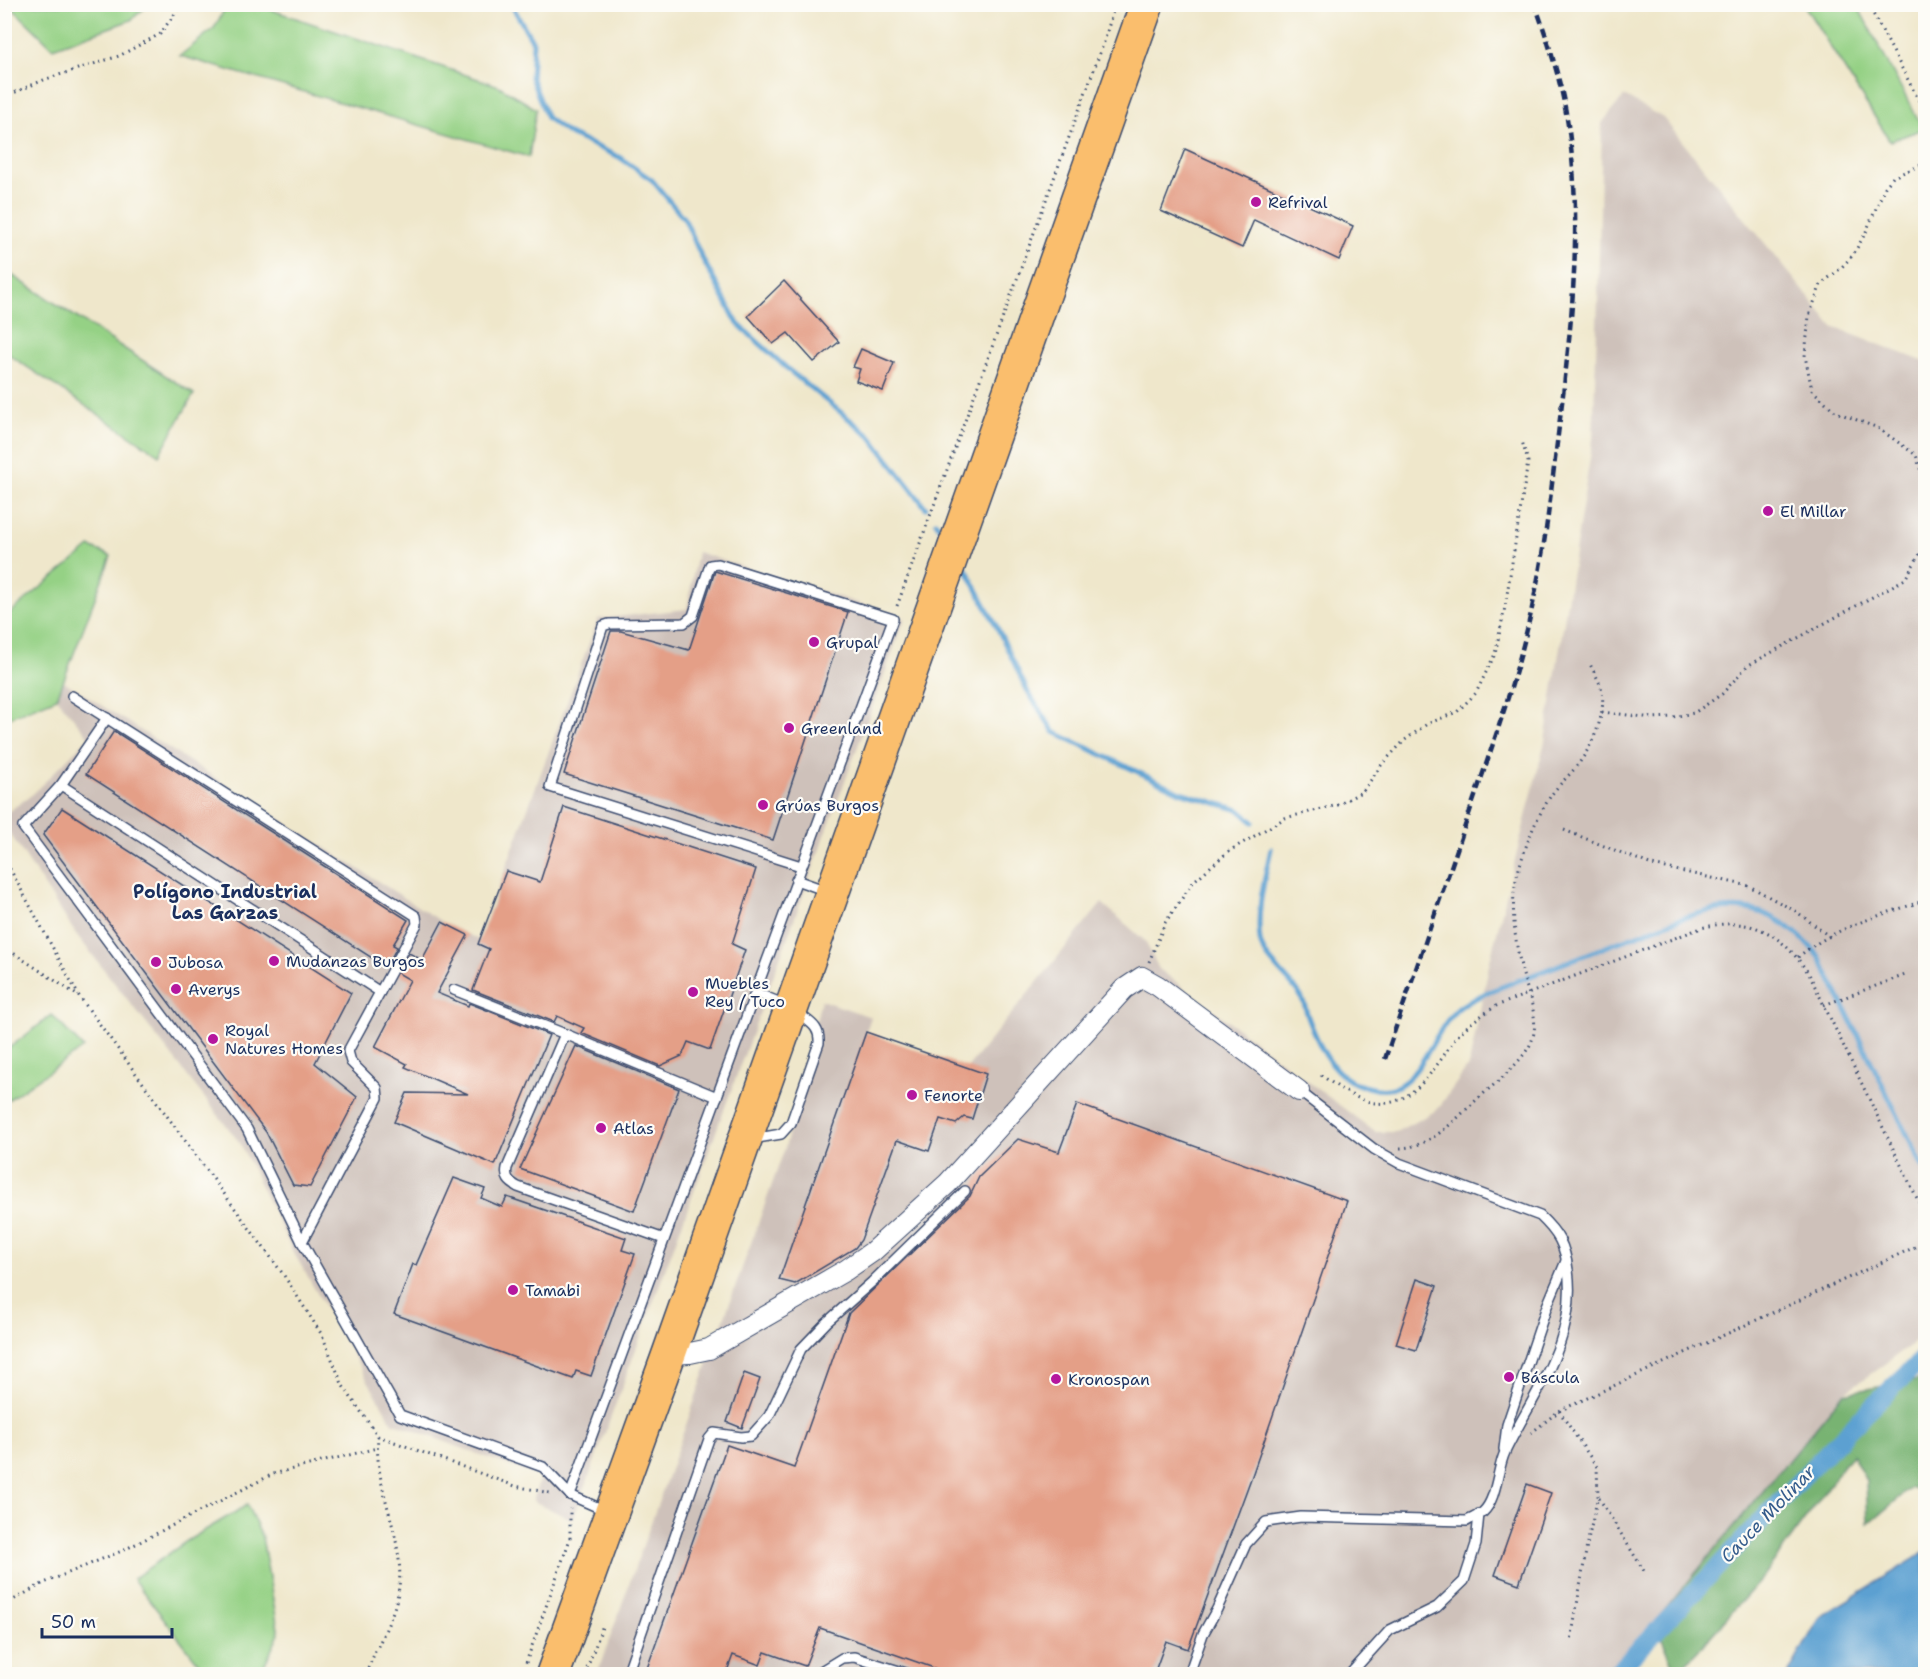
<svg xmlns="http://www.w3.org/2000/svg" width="1930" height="1679" viewBox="0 0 1930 1679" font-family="'Shantell Sans',sans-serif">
	<rect width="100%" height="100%" fill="#fdfcf7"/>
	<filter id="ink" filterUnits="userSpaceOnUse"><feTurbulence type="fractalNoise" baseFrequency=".0167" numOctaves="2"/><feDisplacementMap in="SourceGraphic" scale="12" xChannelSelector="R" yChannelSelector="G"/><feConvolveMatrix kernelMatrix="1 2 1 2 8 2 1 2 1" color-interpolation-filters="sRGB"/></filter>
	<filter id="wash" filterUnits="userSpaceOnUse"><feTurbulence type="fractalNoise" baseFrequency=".008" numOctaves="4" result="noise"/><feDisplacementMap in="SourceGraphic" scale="24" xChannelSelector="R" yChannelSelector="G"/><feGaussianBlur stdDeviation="1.35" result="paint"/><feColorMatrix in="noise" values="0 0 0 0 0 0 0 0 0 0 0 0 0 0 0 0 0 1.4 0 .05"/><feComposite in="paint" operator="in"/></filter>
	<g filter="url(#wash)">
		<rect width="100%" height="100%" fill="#efe7cb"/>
		<g fill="#cec1ba">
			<polygon points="1624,96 1663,118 1833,327 1925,362 1925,1335 1844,1393 1655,1622 1604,1674 597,1674 785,1148 821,1000 871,1017 866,1032 967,1068 1102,903 1145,941 1159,969 1375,1132 1396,1132 1437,1110 1469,1065 1490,960 1545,741 1593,439 1598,297 1602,123"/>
			<polygon points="697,552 905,618 573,1520 533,1501 540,1477 392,1422 291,1248 240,1143 76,934 5,826 5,814 33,794 89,737 57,698 63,681 442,922 479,940 598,619 687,609"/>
		</g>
		<g fill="#95d185" stroke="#588072" stroke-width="1.5">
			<polygon points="9,5 148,5 131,20 53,48"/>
			<polygon points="227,5 257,5 499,86 536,109 529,157 180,56 214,28"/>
			<polygon points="1804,5 1857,5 1923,129 1890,141"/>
			<polygon points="4,270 194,394 159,455 5,352"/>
			<polygon points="90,547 111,556 57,698 5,719 5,617"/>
			<polygon points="52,1015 83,1048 5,1102 5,1051"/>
			<polygon points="247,1505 262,1537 279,1634 260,1674 207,1674 133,1579 187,1541"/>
		</g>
		<polygon fill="#78b372" stroke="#4a7168" stroke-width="1.5" points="1925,1375 1925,1490 1911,1488 1868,1524 1866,1481 1852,1454 1764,1576 1677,1674 1655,1622 1844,1393 1919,1380"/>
		<polygon fill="#5ca0d1" stroke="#3c6898" stroke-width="1.5" points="1925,1552 1925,1674 1788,1674 1820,1617"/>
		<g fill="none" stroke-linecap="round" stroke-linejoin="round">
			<g stroke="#5ca0d1" stroke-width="5">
				<polyline points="511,4 533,42 531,77 547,118 569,134 619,157 652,180 685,220 701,256 738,324 791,372 870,436 926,508"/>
				<polyline points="936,522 943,533"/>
				<polyline points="965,567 997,627 1028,692 1054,732 1180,792 1239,810 1253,822"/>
				<path d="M1271 849C1265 877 1256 911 1260 940 1262 958 1291 980 1300 995 1304 1001 1306 1010 1308 1017 1319 1046 1333 1080 1367 1087 1377 1090 1388 1091 1398 1086 1424 1073 1436 1026 1460 1007 1468 1001 1479 997 1488 992 1531 976 1574 959 1616 943 1656 929 1710 901 1752 910 1780 916 1801 936 1819 956L1926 1173"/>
			</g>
			<path stroke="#5ca0d1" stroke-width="18" d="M1614 1674C1719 1570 1816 1456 1926 1356"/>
		</g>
		<g id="blocks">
			<g fill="#e49f87">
				<polygon points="1185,149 1353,226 1339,260 1254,220 1242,248 1161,211"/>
				<polygon points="784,281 839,342 814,362 788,333 773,344 748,316"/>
				<polygon points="861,349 894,363 883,391 856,381 860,369 853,367"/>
				<polygon points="715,571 848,612 773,840 564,774 611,631 621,631 689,650"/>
				<polygon points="114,731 408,920 393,945 397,947 386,967 86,774"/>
				<polygon points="564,807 756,869 732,944 745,950 710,1050 688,1042 682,1056 660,1066 581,1033 584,1028 557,1016 554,1022 473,990 489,949 478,944 506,871 540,882"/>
				<polygon points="62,808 351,993 315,1063 357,1097 310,1187 293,1185 266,1132 43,835"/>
				<polygon points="442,922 468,935 437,993 468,1006 469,1003 549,1035 495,1165 394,1122 407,1093 468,1094 405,1067 407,1064 375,1047 410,980 398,973 409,953 422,960"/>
				<polygon points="866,1032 986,1074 972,1119 964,1117 956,1124 940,1119 929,1151 897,1140 861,1240 855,1248 795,1284 779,1280"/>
				<polygon points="576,1046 679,1089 634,1211 520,1169"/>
				<polygon points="1077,1104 1347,1201 1253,1473 1188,1649 1166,1641 1154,1674 951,1674 820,1628 805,1666 765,1652 760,1665 733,1655 726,1674 645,1674 727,1445 794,1468 849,1313 970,1196 979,1177 1018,1139 1059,1152"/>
				<polygon points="454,1178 485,1189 481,1198 502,1207 507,1197 626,1238 622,1250 635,1254 591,1376 576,1371 573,1379 394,1314 413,1264 416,1265"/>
				<polygon points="1417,1279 1437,1286 1416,1350 1396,1344"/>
				<polygon points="744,1373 760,1379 742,1428 727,1422"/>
				<polygon points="1527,1484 1551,1493 1519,1584 1495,1575"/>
			</g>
		</g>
	</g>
	<g filter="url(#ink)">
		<use href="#blocks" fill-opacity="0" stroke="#3b4b6e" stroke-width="1.5"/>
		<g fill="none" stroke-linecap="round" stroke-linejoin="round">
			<defs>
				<g id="lane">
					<polyline points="72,696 416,916 417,924 348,1051 351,1062 377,1088 378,1098 302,1242"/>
					<polyline points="107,718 61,785 23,827 247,1129 302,1242 400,1415 543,1467 570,1495 606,1511"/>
					<polyline points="61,785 380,992"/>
					<polyline points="796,880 827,891"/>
					<polyline points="454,990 565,1034"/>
					<polyline points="756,993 786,1005"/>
					<path d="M752 1139 781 1134 791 1123 819 1043C820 1026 810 1023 797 1012"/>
					<path d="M664 1239 518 1187C509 1182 505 1178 507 1168L565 1034 717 1097"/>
					<polyline points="1504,1449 1507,1425 1547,1306 1566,1261"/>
					<polyline points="570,1495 893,619 718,564 710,565 693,616 684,623 609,624 603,626 550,787 801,866"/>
					<polyline points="627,1674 709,1439 714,1433 741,1437 751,1436 769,1416 801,1349 827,1322 872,1282 965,1191"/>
					<polyline points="816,1674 842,1658 854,1657 909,1674"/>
					<path d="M1189 1674 1203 1634 1217 1609 1246 1544 1266 1522 1301 1517 1467 1521C1472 1518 1479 1516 1483 1512 1497 1499 1497 1469 1505 1452 1533 1394 1578 1340 1568 1270 1565 1245 1558 1233 1540 1216L1399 1163 1374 1149 1299 1091"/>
					<polyline points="1350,1674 1390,1630 1437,1607 1464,1581 1476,1544 1479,1514"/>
				</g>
				<polyline id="street" points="669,1354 690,1353 709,1349 846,1270 872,1252 948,1183 1124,989 1142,977 1158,986 1299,1091"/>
				<polyline id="highway" points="553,1674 669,1354 1147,4"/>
			</defs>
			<use href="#lane" stroke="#3b4b6e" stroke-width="12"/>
			<use href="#street" stroke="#3b4b6e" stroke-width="22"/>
			<use href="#highway" stroke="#3b4b6e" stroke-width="36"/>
			<g stroke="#3b4b6e" stroke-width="3" stroke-dasharray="1.5 4.5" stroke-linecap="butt">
				<polyline points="1868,4 1926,114"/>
				<polyline points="4,97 46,79 119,56 160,34 182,4"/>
				<polyline points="1926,163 1893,177 1885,187 1866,232 1853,255 1840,269 1821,284 1809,316 1805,356 1812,390 1836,412 1878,428 1916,455 1926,488"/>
				<polyline points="897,606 1104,42 1115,4"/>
				<polyline points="1602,712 1653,718 1673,717 1694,713 1722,694 1747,666 1905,579 1924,547 1926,528"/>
				<polyline points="1564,830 1652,865 1749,886 1797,912 1830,937"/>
				<polyline points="4,858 79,996 283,1274 322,1335 343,1386 378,1436 515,1486 550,1493"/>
				<polyline points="4,947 77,995"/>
				<path d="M1798 957C1834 927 1882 915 1926 900"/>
				<polyline points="1149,962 1165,923 1194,881 1229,851 1285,818 1338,805 1363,791 1383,763 1405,740 1427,724 1457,712 1476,693 1495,654 1505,607 1528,462 1522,441"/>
				<polyline points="1824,1005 1908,974"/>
				<path d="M1321 1075C1369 1111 1398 1118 1437 1065 1444 1056 1449 1046 1456 1038 1467 1024 1481 1016 1496 1006L1701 928C1752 915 1781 933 1809 974L1926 1217"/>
				<path d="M1400 1148C1430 1147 1452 1123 1472 1104 1490 1087 1513 1071 1527 1050 1544 1025 1528 996 1522 971 1515 941 1509 903 1518 872 1527 842 1533 824 1550 797 1557 786 1568 777 1576 767 1592 747 1606 716 1602 691 1600 681 1593 671 1589 662"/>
				<polyline points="1559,1411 1597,1467 1598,1496 1587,1545 1571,1641"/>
				<polyline points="1531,1433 1559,1411 1926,1242"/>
				<polyline points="1599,1498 1644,1571"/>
				<polyline points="4,1605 44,1583 124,1550 273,1474 377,1448"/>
				<path d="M366 1674C376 1646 395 1618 399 1587 405 1536 373 1488 378 1436"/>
				<polyline points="522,1674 570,1539 570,1508"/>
				<polyline points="585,1674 603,1625"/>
			</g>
			<use href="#lane" stroke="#fff" stroke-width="9"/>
			<use href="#street" stroke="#fff" stroke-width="20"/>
			<use href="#highway" stroke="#fabe6d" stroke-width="33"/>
			<path stroke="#1b2f5e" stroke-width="4.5" stroke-dasharray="9 4.5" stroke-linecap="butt" d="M1385 1059C1413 977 1442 894 1470 811 1493 744 1517 677 1532 608 1547 540 1553 471 1562 403 1573 311 1582 217 1568 125 1562 84 1549 44 1535 4"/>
		</g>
	</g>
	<g fill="#b5179e" stroke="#fdfcf7" stroke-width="2">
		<circle cx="1256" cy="202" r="6"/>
		<circle cx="1768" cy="511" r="6"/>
		<circle cx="814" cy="642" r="6"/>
		<circle cx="789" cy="728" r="6"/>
		<circle cx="763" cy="805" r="6"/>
		<circle cx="274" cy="961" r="6"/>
		<circle cx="156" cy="962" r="6"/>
		<circle cx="176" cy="989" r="6"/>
		<circle cx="693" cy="992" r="6"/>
		<circle cx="213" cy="1039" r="6"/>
		<circle cx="912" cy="1095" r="6"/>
		<circle cx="601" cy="1128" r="6"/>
		<circle cx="513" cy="1290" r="6"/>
		<circle cx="1509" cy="1377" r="6"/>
		<circle cx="1056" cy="1379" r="6"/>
	</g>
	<g text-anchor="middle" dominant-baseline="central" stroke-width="4.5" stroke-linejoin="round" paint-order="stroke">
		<g font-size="16" fill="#1b2f5e" stroke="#fdfcf7" text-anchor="start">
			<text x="1268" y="202">Refrival</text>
			<text x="1780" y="511">El Millar</text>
			<text x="826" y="642">Grupal</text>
			<text x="801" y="728">Greenland</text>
			<text x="775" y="805">Grúas Burgos</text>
			<text x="286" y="961">Mudanzas Burgos</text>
			<text x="168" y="962">Jubosa</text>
			<text x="705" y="983">Muebles<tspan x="705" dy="18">Rey / Tuco</tspan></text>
			<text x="188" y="989">Averys</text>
			<text x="225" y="1030">Royal<tspan x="225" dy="18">Natures Homes</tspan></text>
			<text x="924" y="1095">Fenorte</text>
			<text x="613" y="1128">Atlas</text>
			<text x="525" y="1290">Tamabi</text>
			<text x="1521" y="1377">Báscula</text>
			<text x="1068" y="1379">Kronospan</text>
		</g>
		<g font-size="18" font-weight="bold" fill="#1b2f5e" stroke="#fdfcf7">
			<text x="225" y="892">Polígono Industrial<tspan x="225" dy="21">Las Garzas</tspan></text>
		</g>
		<g font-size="18" font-style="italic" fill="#355c8c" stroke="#fdfcf7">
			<text transform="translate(1768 1514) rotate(-46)">Cauce Molinar</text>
		</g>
	</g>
	<rect width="1930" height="1679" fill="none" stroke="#fdfcf7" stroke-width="24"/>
	<path d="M42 1628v9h130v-9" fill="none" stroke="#1b2f5e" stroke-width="3"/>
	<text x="51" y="1628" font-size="18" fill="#1b2f5e" stroke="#fdfcf7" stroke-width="4.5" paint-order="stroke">50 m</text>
</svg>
